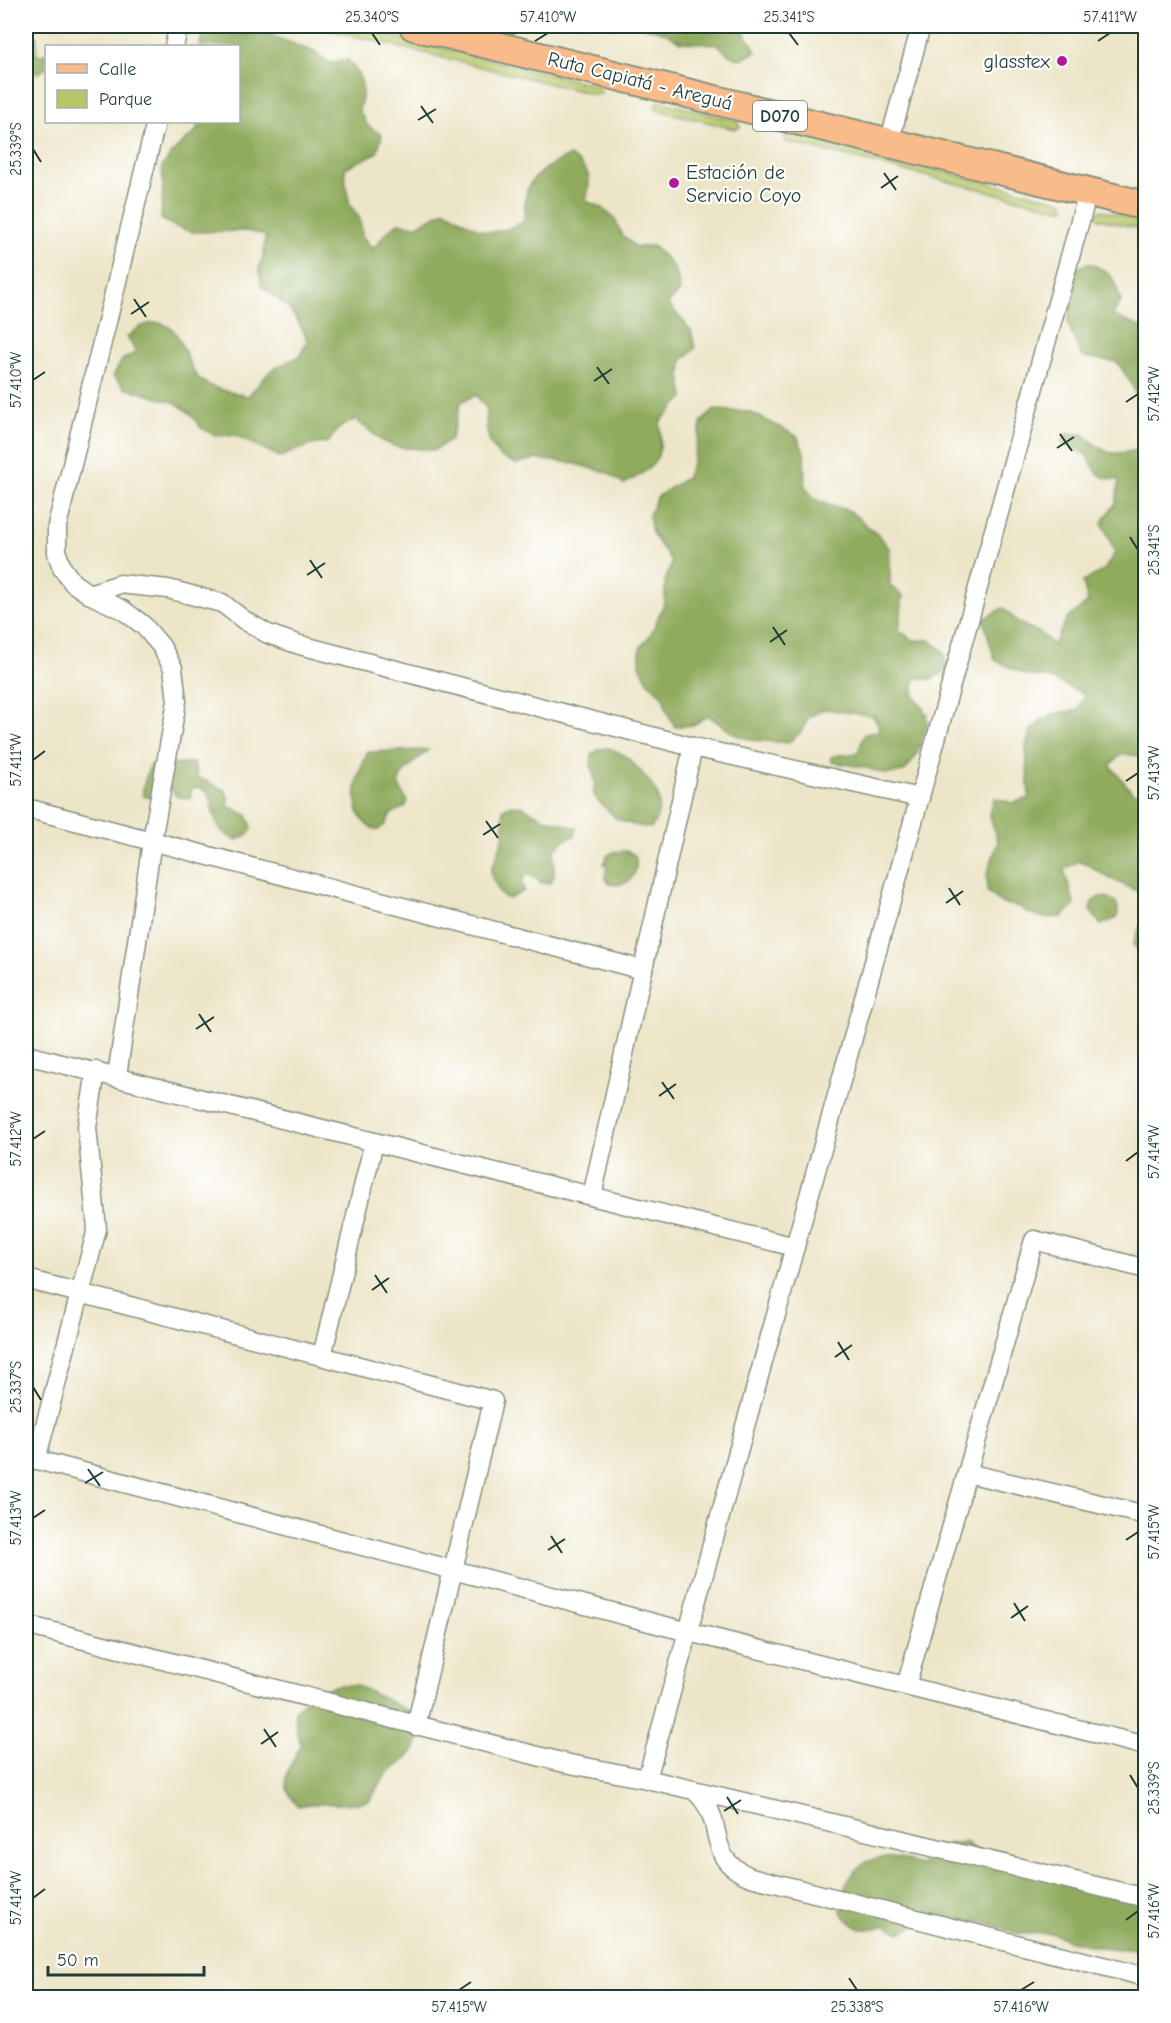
<svg xmlns="http://www.w3.org/2000/svg" width="1171" height="2023" viewBox="0 0 1171 2023" font-family="'Comic Neue',sans-serif">
	<rect width="100%" height="100%" fill="#fff"/>
	<filter id="ink" filterUnits="userSpaceOnUse"><feTurbulence type="fractalNoise" baseFrequency=".0167" numOctaves="2"/><feDisplacementMap in="SourceGraphic" scale="12" xChannelSelector="R" yChannelSelector="G"/><feConvolveMatrix kernelMatrix="1 2 1 2 8 2 1 2 1" color-interpolation-filters="sRGB"/></filter>
	<filter id="wash" filterUnits="userSpaceOnUse"><feTurbulence type="fractalNoise" baseFrequency=".008" numOctaves="4" result="noise"/><feDisplacementMap in="SourceGraphic" scale="24" xChannelSelector="R" yChannelSelector="G"/><feGaussianBlur stdDeviation="1.35" result="paint"/><feColorMatrix in="noise" values="0 0 0 0 0 0 0 0 0 0 0 0 0 0 0 0 0 1.4 0 .05"/><feComposite in="paint" operator="in"/></filter>
	<g filter="url(#wash)">
		<rect width="100%" height="100%" fill="#ede5c8"/>
		<g fill="#b6c669" stroke="#6a824e" stroke-width="1.5">
			<polygon points="313,26 351,26 599,86 601,93 596,95"/>
			<polygon points="659,101 737,121 740,127 735,129 657,110 655,106"/>
			<polygon points="789,133 1062,201 1065,205 1065,208 1060,209 787,142 784,138"/>
			<polygon points="1101,210 1145,221 1145,230 1099,219 1096,216 1097,212"/>
		</g>
		<g fill="#90ab5d" stroke="#587448" stroke-width="1.5">
			<polygon points="26,26 28,26 37,38 36,55 46,54 46,68 39,73 26,71"/>
			<path d="M203 26H234L248 35 266 33 316 53 330 63 348 60C363 79 366 86 359 110L368 126 382 135 377 153 345 168 346 187 350 205 360 219 362 236 373 249 385 234 398 223 416 226 445 210C479 228 485 243 524 221 525 212 524 197 528 188 535 172 555 162 570 156 591 170 592 177 586 201L602 208 615 219 622 235 636 247 653 246C670 261 677 268 680 291L668 304 691 330 695 348 682 361 681 379 684 397 660 422C663 460 656 467 624 484L608 473 572 463 535 459 516 464 500 457 490 443 486 427 487 409 476 395 461 402 451 439 435 450 396 447 381 440 355 419 339 428 328 442 311 445 280 457 235 435 217 436 201 428 191 414 176 403 125 388 113 376 122 360 136 352 127 337C140 325 157 316 173 330 182 338 188 365 196 375 206 389 232 392 248 396L271 370 300 356 307 340C296 312 284 303 261 286L259 269 264 252 265 235 246 231 193 232 176 227 161 219 163 183 162 167 172 153 197 130 198 122H238V46H200Z"/>
			<path d="M640 26H737L747 36 756 51C738 65 731 58 717 44L681 42 666 33Z"/>
			<path d="M1088 263C1113 272 1114 278 1121 302L1112 315 1145 329V429C1144 405 1132 382 1117 362L1082 357 1068 324 1070 306 1076 289 1072 271Z"/>
			<path d="M715 410 750 412 797 436 804 452 805 487 816 500 850 511 878 535 890 549V585L903 596 899 630 913 640H930L944 652 947 670 932 679 915 678 913 694 923 707 925 714H928L926 716 928 723 916 756 906 770 899 773 886 774 864 767 832 762 831 757 839 755 856 754C862 748 860 740 865 734L877 732C881 725 877 722 873 717L874 716 824 709 809 717 801 732 788 743 753 740 736 735 708 716 693 725 675 727 667 712 663 696 649 683 640 665V648L651 634 665 601V582L672 562 652 533 649 515 657 497 687 477 693 461 702 421Z"/>
			<path d="M1065 434H1083C1109 457 1111 456 1145 448V760L1141 756 1122 754 1110 765 1133 793 1145 795 1146 895 1109 878 1084 862 1078 861 1064 870 1075 905 1062 917 1044 918 1027 912 1020 907 1001 903 987 891V874L998 842 989 813 995 798 1012 803 1029 798 1026 747 1030 731 1043 719H1048L1051 714 1078 710 1085 694 1046 677 1026 675 995 660 983 619 1003 608 1019 623 1040 633 1054 645 1066 620 1088 602 1083 582 1104 570 1115 553 1102 522 1116 503 1119 480 1106 478 1098 474 1085 454 1062 444Z"/>
			<path d="M608 748C614 750 620 752 625 756 634 763 655 786 658 796 660 807 658 819 651 828L633 825 617 819 597 800 593 792 595 783 591 763 592 754 600 749Z"/>
			<path d="M428 750C421 757 398 773 399 783 399 789 405 796 407 801L406 806 391 814 385 825 378 830C352 824 353 790 360 770 362 764 366 759 367 752Z"/>
			<path d="M194 763 197 777 225 790 228 797V806L247 815 252 827 249 834 237 840C212 832 216 814 208 793L201 788H192L190 798 177 797 170 787 152 798 143 796V787L150 765Z"/>
			<polygon points="512,805 521,806 544,818 577,828 575,836 566,839 554,850 554,875 550,883 541,883 534,877 526,874 522,882 524,891 509,899 501,895 492,878 491,869 495,861 504,836 503,809"/>
			<path d="M627 851 635 855C640 873 630 888 610 884L605 878 607 867 604 864 607 856 614 852Z"/>
			<path d="M1099 897C1114 897 1121 903 1117 918L1101 925 1090 910 1092 902Z"/>
			<polygon points="1145,920 1145,954 1138,950 1133,944 1140,927"/>
			<path d="M338 1685H356L417 1715 421 1732 414 1750 403 1762 388 1772 369 1801C344 1807 324 1801 298 1806 276 1781 288 1771 301 1745L296 1728 295 1711C309 1696 317 1690 338 1685Z"/>
			<path d="M965 1842 979 1852 1145 1907V1950L1105 1948 1070 1941 1053 1933 1019 1934 985 1922 966 1920 949 1921 931 1918 900 1933 885 1925C863 1933 856 1931 841 1912 843 1903 843 1892 846 1884 862 1852 891 1854 919 1865L935 1857 947 1844Z"/>
		</g>
	</g>
	<g filter="url(#ink)">
		<g fill="none" stroke-linecap="round" stroke-linejoin="round">
			<defs>
				<g id="minor">
					<polyline points="174,46 179,26"/>
					<polyline points="889,143 921,26"/>
					<polyline points="89,594 120,584 168,589 222,603 244,620 268,634 300,645 693,747 920,798"/>
					<polyline points="26,808 643,970"/>
					<polyline points="26,1055 795,1247"/>
					<polyline points="117,1076 152,841 177,701 173,668 161,646 143,625 123,610 89,594 73,583 62,568 57,553 57,526 156,122"/>
					<polyline points="592,1196 693,747"/>
					<polyline points="26,1279 493,1401 416,1726"/>
					<polyline points="322,1356 374,1142"/>
					<polyline points="26,1457 661,1625 1146,1746"/>
					<polyline points="36,1460 97,1229 87,1127 96,1071"/>
					<polyline points="967,1473 1146,1515"/>
					<polyline points="26,1625 565,1763 647,1779 1146,1898"/>
					<polyline points="906,1686 1034,1240 1146,1269"/>
					<polyline points="647,1779 1088,192"/>
					<path d="M695 1791C719 1813 712 1834 724 1857 730 1867 741 1873 751 1877L1146 1977"/>
				</g>
				<polyline id="primary" points="414,26 1146,206"/>
			</defs>
			<use href="#minor" stroke="#86917e" stroke-width="21"/>
			<use href="#primary" stroke="#86917e" stroke-width="32"/>
			<use href="#minor" stroke="#fff" stroke-width="18"/>
			<use href="#primary" stroke="#fabb8b" stroke-width="28"/>
		</g>
	</g>
	<path fill="none" stroke="#1f3d34" stroke-width="2" d="M372 33 380 45M789 33 798 45M535 41 548 33M1098 41 1110 33M421 106 433 123M418 120 436 109M33 149 41 162M884 173 896 190M881 188 898 176M134 299 146 317M131 314 149 302M597 367 609 384M33 380 45 372M594 381 612 369M1126 402 1138 394M1060 434 1072 451M1057 448 1074 437M1130 537 1138 550M310 560 322 578M307 575 325 563M773 627 785 645M770 642 787 630M33 760 45 751M1126 781 1138 773M486 821 498 838M483 835 500 824M949 888 960 905M946 903 963 891M199 1014 211 1032M196 1029 214 1017M662 1082 674 1099M659 1096 676 1084M33 1139 45 1131M1126 1161 1138 1152M375 1275 387 1293M372 1290 389 1278M838 1342 849 1360M835 1357 852 1345M33 1387 41 1400M88 1469 100 1486M85 1483 103 1472M33 1518 45 1510M551 1536 562 1553M1126 1540 1138 1532M548 1550 565 1539M1014 1603 1025 1621M1011 1618 1028 1606M264 1729 276 1747M261 1744 278 1732M1130 1775 1138 1788M727 1797 738 1814M724 1811 741 1800M33 1898 45 1889M1126 1920 1138 1911M849 1978 857 1990M459 1990 471 1982M1021 1990 1034 1982"/>
	<g fill="#b5179e" stroke="#fff" stroke-width="2">
		<circle cx="1062" cy="61" r="6"/>
		<circle cx="674" cy="183" r="6"/>
	</g>
	<g text-anchor="middle" dominant-baseline="central" stroke-width="4.5" stroke-linejoin="round" paint-order="stroke">
		<rect fill="#fff" stroke="#627771" stroke-width="1.5" x="753" y="101" width="54" height="30" rx="4.5"/>
		<g font-size="18" font-weight="bold" fill="#1f3d34">
			<text x="780" y="116">D070</text>
		</g>
		<g font-size="20" fill="#1f3d34" stroke="#fff" text-anchor="end">
			<text x="1050" y="61">glasstex</text>
			<text x="686" y="172" text-anchor="start">Estación de<tspan x="686" dy="23">Servicio Coyo</tspan></text>
		</g>
		<g font-size="20" fill="#1f3d34" stroke="#fff">
			<text transform="translate(640 81) rotate(14)">Ruta Capiatá - Areguá</text>
		</g>
	</g>
	<rect width="1171" height="2023" fill="none" stroke="#fff" stroke-width="66"/>
	<rect x="45" y="45" width="195" height="78" fill="#ffffff" stroke="#a5b1ae" stroke-width="1.5"/>
	<rect x="57" y="64" width="30" height="9" fill="#fabb8b" stroke="#a5b1ae" stroke-width="1.5"/>
	<text x="99" y="75" font-size="18" fill="#1f3d34">Calle</text>
	<rect x="57" y="90" width="30" height="18" fill="#b6c669" stroke="#a5b1ae" stroke-width="1.5"/>
	<text x="99" y="105" font-size="18" fill="#1f3d34">Parque</text>
	<path d="M48 1966v9h156v-9" fill="none" stroke="#1f3d34" stroke-width="3"/>
	<text x="57" y="1966" font-size="18" fill="#1f3d34" stroke="#ffffff" stroke-width="4.5" paint-order="stroke">50 m</text>
	<rect x="33" y="33" width="1105" height="1957" fill="none" stroke="#1f3d34" stroke-width="2"/>
	<g font-size="15" text-anchor="middle" fill="#1f3d34">
		<text x="372" y="22">25.340°S</text>
		<text x="548" y="22">57.410°W</text>
		<text x="789" y="22">25.341°S</text>
		<text x="1110" y="22">57.411°W</text>
		<text transform="translate(16 149) rotate(-90)" y="5">25.339°S</text>
		<text transform="translate(16 380) rotate(-90)" y="5">57.410°W</text>
		<text transform="translate(1154 394) rotate(-90)" y="5">57.412°W</text>
		<text transform="translate(1154 550) rotate(-90)" y="5">25.341°S</text>
		<text transform="translate(16 760) rotate(-90)" y="5">57.411°W</text>
		<text transform="translate(1154 773) rotate(-90)" y="5">57.413°W</text>
		<text transform="translate(16 1139) rotate(-90)" y="5">57.412°W</text>
		<text transform="translate(1154 1152) rotate(-90)" y="5">57.414°W</text>
		<text transform="translate(16 1387) rotate(-90)" y="5">25.337°S</text>
		<text transform="translate(16 1518) rotate(-90)" y="5">57.413°W</text>
		<text transform="translate(1154 1532) rotate(-90)" y="5">57.415°W</text>
		<text transform="translate(1154 1788) rotate(-90)" y="5">25.339°S</text>
		<text transform="translate(16 1898) rotate(-90)" y="5">57.414°W</text>
		<text transform="translate(1154 1911) rotate(-90)" y="5">57.416°W</text>
		<text x="459" y="2012">57.415°W</text>
		<text x="857" y="2012">25.338°S</text>
		<text x="1021" y="2012">57.416°W</text>
	</g>
</svg>
